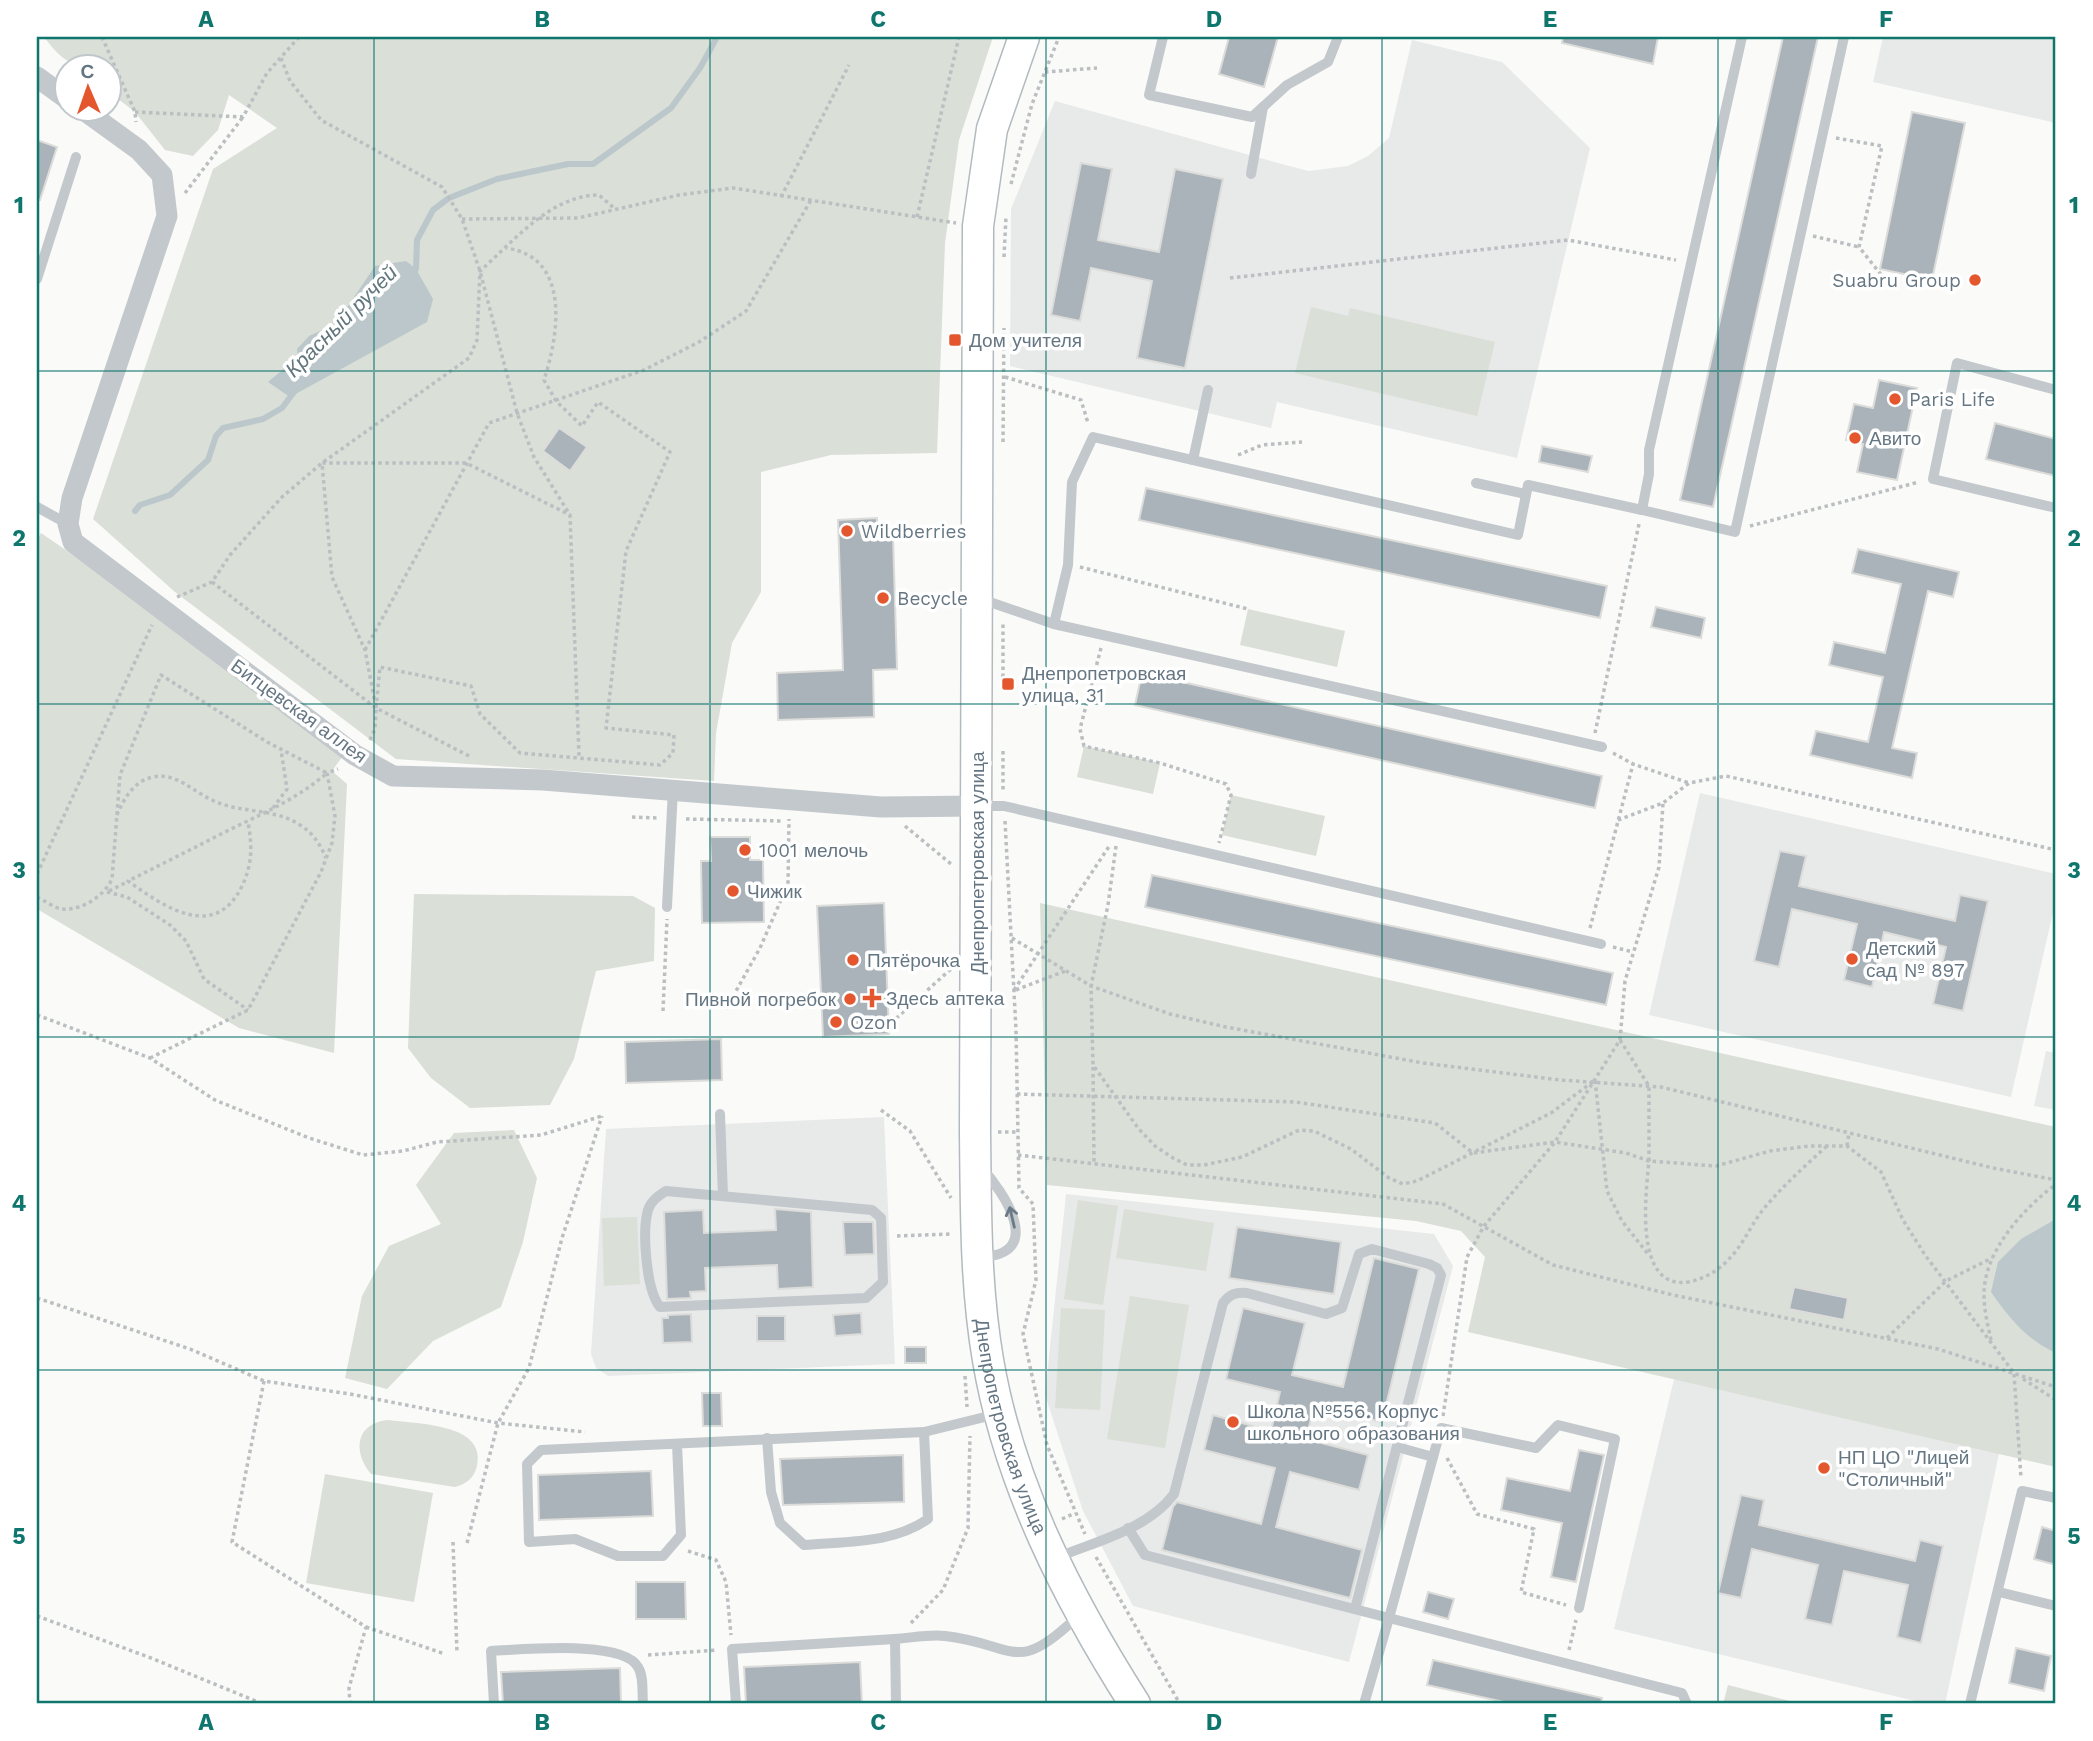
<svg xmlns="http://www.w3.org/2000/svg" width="2093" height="1741" viewBox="0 0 2093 1741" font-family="'Work Sans',sans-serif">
	<rect width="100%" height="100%" fill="#fafaf8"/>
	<g fill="#e8e9e9">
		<polygon points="1883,37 2056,37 2056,123 1873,82"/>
		<polygon points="1412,40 1502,62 1590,148 1517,458 1277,402 1271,428 1010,366 1011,209 1055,101 1289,166 1309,171 1348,166 1368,156 1389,138"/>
		<polygon points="1700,793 2056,874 2056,899 2011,1097 1649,1015"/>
		<polygon points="2046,1051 2056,1053 2056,1110 2034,1106"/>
		<polygon points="884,1117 895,1364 608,1376 596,1368 591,1354 606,1129"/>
		<polygon points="1066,1194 1434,1234 1453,1266 1349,1662 1133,1606 1083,1511 1045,1395"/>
		<polygon points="1688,1321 2010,1403 1945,1704 1928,1704 1614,1629"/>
	</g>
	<g fill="#dadfd7">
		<path d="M44 37H993L959 140 945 243 937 453 831 455 761 472V592L732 643 716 733 714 781 396 759 175 592 93 519 213 169 277 128 229 95 218 130 193 156 165 150 135 112 109 92 108 66C73 66 66 66 44 37Z"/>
		<polygon points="1311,307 1348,316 1350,308 1495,342 1477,416 1295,373"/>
		<polygon points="41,533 160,615 345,753 332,771 347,784 334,1053 239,1028 37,909 37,540"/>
		<polygon points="1248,609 1345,631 1337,667 1240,645"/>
		<polygon points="1084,746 1160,763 1153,794 1077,777"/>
		<polygon points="1231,795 1325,816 1316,856 1222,835"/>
		<polygon points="414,894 633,896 655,908 654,961 596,971 574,1059 550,1105 470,1108 431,1078 408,1048"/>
		<polygon points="1040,903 2056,1127 2056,1467 1468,1332 1485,1257 1461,1231 1416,1221 1047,1185"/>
		<polygon points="514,1130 537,1178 523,1242 501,1307 433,1341 387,1389 345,1378 362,1296 389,1246 441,1224 416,1185 454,1133"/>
		<polygon points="1078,1200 1118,1206 1103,1305 1064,1299"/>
		<polygon points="1124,1209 1214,1223 1206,1271 1116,1258"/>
		<polygon points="637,1217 640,1284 604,1286 602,1218"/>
		<polygon points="1130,1296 1189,1305 1165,1448 1107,1439"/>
		<polygon points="1061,1308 1105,1310 1100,1410 1055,1408"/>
		<path d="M388 1420C416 1424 487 1423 477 1466 474 1478 466 1484 455 1487L371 1474C352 1451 356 1423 388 1420Z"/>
		<polygon points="325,1474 433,1493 414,1602 306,1583"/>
		<polygon points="1728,1685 1801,1704 1723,1704"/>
	</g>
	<g fill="#bbc7cb">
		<polygon points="406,261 416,269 433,299 427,322 290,397 268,382 298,357 297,349 309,336 336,324 375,266"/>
		<path d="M2056 1219V1353C2026 1339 2010 1319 1991 1292L1998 1262 2021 1239Z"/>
	</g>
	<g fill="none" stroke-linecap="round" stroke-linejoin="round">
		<g stroke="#bbc7cb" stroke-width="6">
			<polyline points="412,276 416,269 417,240 433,210 449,198 497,179 568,164 593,164 671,108 700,68 717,37"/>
			<polyline points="135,511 140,505 170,495 208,460 216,436 223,428 263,419 282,408 294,392"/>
		</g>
	</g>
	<g fill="#aab3b9" stroke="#dcdcda" stroke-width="2">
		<polygon points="1229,37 1278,37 1264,87 1219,74"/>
		<polygon points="1563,37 1658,37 1653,64 1562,43"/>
		<polygon points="1783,37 1818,37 1713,507 1680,500"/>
		<polygon points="1912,112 1965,123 1932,280 1880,269"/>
		<polygon points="37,140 57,147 40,200 37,200"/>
		<polygon points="1081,163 1112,169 1098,240 1159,252 1175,169 1223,179 1185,368 1137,358 1152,281 1091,268 1080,321 1051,315"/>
		<polygon points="1879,380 1917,388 1897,480 1857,472 1863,444 1846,440 1854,404 1873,408"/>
		<polygon points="1995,423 2056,439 2056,476 1986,459"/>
		<polygon points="559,428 587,447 570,471 543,451"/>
		<polygon points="1542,446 1592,456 1588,472 1539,462"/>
		<polygon points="1146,488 1607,586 1600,618 1139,520"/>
		<polygon points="877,518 877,535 893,534 897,669 873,670 874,717 778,720 777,673 843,670 838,520"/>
		<polygon points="1858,549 1959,572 1953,597 1928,591 1892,748 1917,753 1912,778 1810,755 1816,731 1868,742 1883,677 1829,665 1834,642 1885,653 1901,584 1852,573"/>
		<polygon points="1656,607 1705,618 1701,638 1651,627"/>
		<polygon points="1142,673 1602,776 1595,808 1135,705"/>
		<polygon points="710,837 750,837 750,860 763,860 764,922 702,923 701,861 711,861"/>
		<polygon points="1780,851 1806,856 1799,886 1955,921 1960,895 1988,901 1963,1011 1933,1004 1946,947 1884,932 1872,987 1844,980 1857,924 1792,909 1779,967 1754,961"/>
		<polygon points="1152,875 1613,973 1606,1005 1145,907"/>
		<polygon points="884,903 889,1034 823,1037 817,906"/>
		<polygon points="721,1039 722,1080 626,1083 625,1042"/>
		<polygon points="775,1209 811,1212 813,1287 778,1289 777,1265 705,1268 706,1291 690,1292 691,1298 667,1299 664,1212 703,1210 704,1233 776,1230"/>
		<polygon points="843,1222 873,1222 874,1254 845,1255"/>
		<polygon points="1237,1227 1341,1242 1334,1294 1229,1278"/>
		<polygon points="1374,1258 1419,1269 1382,1422 1314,1406 1306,1439 1368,1455 1359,1490 1290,1472 1276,1527 1362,1550 1350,1598 1162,1550 1173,1507 1177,1502 1261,1524 1275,1468 1204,1450 1213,1415 1271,1431 1280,1392 1226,1379 1243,1308 1305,1323 1292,1375 1343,1387"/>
		<polygon points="1794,1287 1848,1298 1844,1320 1789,1309"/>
		<polygon points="861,1313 862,1334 835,1336 833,1315"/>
		<polygon points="691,1314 692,1342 663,1343 662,1318 668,1318 668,1315"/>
		<rect x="757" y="1316" width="28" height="25"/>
		<rect x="905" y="1347" width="21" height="16"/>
		<polygon points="702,1393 721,1393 722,1426 703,1426"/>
		<polygon points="1579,1450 1604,1455 1576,1582 1551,1577 1562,1523 1501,1510 1507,1478 1570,1491"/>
		<polygon points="903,1455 904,1502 783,1505 780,1459"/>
		<polygon points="651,1471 653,1516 539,1520 538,1475"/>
		<polygon points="1741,1495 1764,1500 1759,1525 1915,1561 1920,1540 1943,1546 1921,1643 1897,1637 1908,1585 1844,1571 1832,1625 1805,1619 1818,1565 1752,1549 1741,1598 1718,1593"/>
		<polygon points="2042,1527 2056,1531 2056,1565 2034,1559"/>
		<polygon points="636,1582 685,1582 686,1619 636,1619"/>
		<polygon points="1428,1592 1454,1599 1448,1619 1423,1612"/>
		<polygon points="2016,1648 2051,1656 2044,1691 2009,1683"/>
		<polygon points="1433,1660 1602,1698 1601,1704 1513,1704 1427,1685"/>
		<polygon points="860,1662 862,1704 746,1704 744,1667"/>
		<polygon points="620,1668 621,1704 503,1704 501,1672"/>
	</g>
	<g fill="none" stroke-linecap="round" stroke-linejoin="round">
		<defs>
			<g id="secondary">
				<path id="s1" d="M1024 37 992 129 978 226 975 1132C976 1208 975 1284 988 1360 1009 1484 1068 1599 1135 1704"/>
			</g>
		</defs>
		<use href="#secondary" stroke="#b3babf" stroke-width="33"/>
		<g stroke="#bbbfc2" stroke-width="3.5" stroke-dasharray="3.5 3.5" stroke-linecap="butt">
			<polyline points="102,37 135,112 136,122"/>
			<polyline points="281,58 290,81 321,120 442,187 462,219 480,271 517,413 534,457 570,515 579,756"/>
			<polyline points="1045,72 1097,68"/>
			<polyline points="135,112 243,117 267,73 299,37"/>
			<polyline points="1836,138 1882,146 1859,247 1891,287"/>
			<polyline points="1011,184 1032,104 1059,37"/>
			<polyline points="185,193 243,117"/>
			<polyline points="781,197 849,65"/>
			<polyline points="917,217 959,37"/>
			<polyline points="462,219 578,218 679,195 733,188 956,223"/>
			<polyline points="1813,236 1859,247"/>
			<polyline points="1004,257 1006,216"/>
			<polyline points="1230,278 1568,240 1676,260"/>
			<polyline points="1005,377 1081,400 1088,423"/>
			<polyline points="1003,442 1004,328"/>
			<polyline points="1238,455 1262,445 1302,442"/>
			<polyline points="1750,526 1919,482"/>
			<polyline points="1080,567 1248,609"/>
			<polyline points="212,582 376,708 471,757"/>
			<path d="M177 597 212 582 230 555 282 497 322 463 469 358 477 340 480 271C514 241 551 195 599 195L615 209"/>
			<polyline points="1101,648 1080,729 1084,746 1160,763 1226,784 1231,795 1219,843"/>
			<polyline points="365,650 489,423 644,370 699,342 746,311 811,200"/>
			<polyline points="1003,691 1003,621"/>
			<path d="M376 708 380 667 471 686 480 714 520 753 660 765 673 753 674 735 606 728 626 551 670 452 598 402 582 426 556 401 544 380C559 334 571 257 506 248"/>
			<polyline points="1595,733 1639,524"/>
			<polyline points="370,740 375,729 376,708 365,650 332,577 322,463 466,463 570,515"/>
			<polyline points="1003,751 1003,792"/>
			<polyline points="1613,753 1633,764 1689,783"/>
			<polyline points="273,808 287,789 281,750"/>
			<path d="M117 815C124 798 134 781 153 777 176 772 192 791 212 800 240 814 273 807 300 825 313 833 320 844 326 858"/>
			<polyline points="632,817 658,818"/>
			<polyline points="686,819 783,821"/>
			<polyline points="1618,820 1663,803 1689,783 1726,776 2056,850"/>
			<polyline points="1005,821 1016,1030 1019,1188 1033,1204 1036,1280 1023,1334 1047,1445 1085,1534"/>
			<polyline points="905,826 951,864"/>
			<polyline points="1116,846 1108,905 1091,986 1093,1065 1138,1128 1155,1146 1173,1158 1187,1165 1204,1165 1242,1157 1299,1130 1314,1131 1351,1149 1389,1178 1403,1184 1417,1181 1551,1113 1595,1080 1607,1191 1622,1221 1648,1254"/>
			<polyline points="37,874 152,625"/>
			<polyline points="109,891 127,882"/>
			<polyline points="107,892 127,897 170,925 186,941 204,979 248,1010"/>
			<path d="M37 897C44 900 54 908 62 909 82 911 105 895 112 879L120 775 161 675 267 742 327 773C296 800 261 814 225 832 192 849 160 865 128 881 164 907 215 942 242 886 253 863 252 845 248 822"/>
			<polyline points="1590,928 1633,764"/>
			<polyline points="1012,938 1091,986 1170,1014 1226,1027 1423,1063 1560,1080 1661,1087 1993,1168 2056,1180"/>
			<polyline points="1613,947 1633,952"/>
			<polyline points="1014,990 1110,845"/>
			<polyline points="1016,990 1065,971"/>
			<polyline points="726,1009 760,948 788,884 789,819"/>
			<polyline points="663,1011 667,919"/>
			<polyline points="37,1015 150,1058 215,1100 309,1138 363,1155 403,1151 437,1142 541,1135 602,1116"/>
			<polyline points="891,1023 952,968"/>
			<polyline points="1620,1040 1649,1086 1649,1161 1716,1166 1770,1151 1809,1146 1847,1146 1881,1172 1903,1220 1925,1255 2014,1373"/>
			<polyline points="150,1058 248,1010 321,872 332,843 335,816 327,773 338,769"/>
			<polyline points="1093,1067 1094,1162"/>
			<path d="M1017 1094 1296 1102 1435 1123 1473 1153 1555 1142 1626 1153 1649 1161C1646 1193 1633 1290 1688 1282 1704 1279 1718 1271 1729 1259 1744 1244 1752 1222 1766 1206 1785 1184 1807 1164 1828 1145"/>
			<polyline points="881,1110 910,1131 951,1198"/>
			<polyline points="998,1132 1017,1132"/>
			<polyline points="1847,1146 1849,1133"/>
			<polyline points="1018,1155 1443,1204 1553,1265 1673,1295 1938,1349 2056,1387"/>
			<polyline points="897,1236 952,1234"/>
			<polyline points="37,1298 190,1349 264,1381 350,1394 498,1423 585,1432"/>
			<polyline points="1887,1338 1946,1281 1992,1258"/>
			<path d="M1991 1340C1988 1326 1984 1310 1984 1296 1983 1252 2023 1209 2056 1184"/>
			<polyline points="2014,1374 2021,1478"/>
			<polyline points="965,1376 967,1407"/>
			<polyline points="2023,1379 2056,1400"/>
			<polyline points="264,1381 232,1542 366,1627 349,1688 350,1704"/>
			<polyline points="1443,1416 1467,1257 1484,1226 1555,1142 1620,1040 1625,981 1659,867 1663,803"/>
			<polyline points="1447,1458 1477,1514 1534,1529 1521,1592 1566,1605"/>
			<polyline points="1062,1519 1075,1513"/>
			<polyline points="453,1542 457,1653"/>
			<polyline points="467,1543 498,1423 529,1368 562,1238 602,1116"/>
			<polyline points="688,1551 716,1560 726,1582 731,1635"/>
			<polyline points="1096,1557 1180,1704"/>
			<polyline points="37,1616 151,1658 263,1704"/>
			<polyline points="911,1623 943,1590 968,1528 970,1436"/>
			<polyline points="366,1627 445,1654"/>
			<polyline points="1569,1650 1576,1620"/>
			<polyline points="648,1655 717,1650"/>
		</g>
		<g stroke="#c3c8cc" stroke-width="10">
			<polyline points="1163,37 1149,95 1252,117 1287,85 1328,62 1338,37"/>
			<polyline points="1251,174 1263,107"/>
			<polyline points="37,279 76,157"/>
			<polyline points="2056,390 1957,363 1933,479 2056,508"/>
			<polyline points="1193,460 1208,390"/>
			<polyline points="1476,483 1526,494"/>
			<polyline points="37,507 68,524"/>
			<polyline points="1642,510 1735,532 1844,37"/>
			<polyline points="981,599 1054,624 1068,565 1072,482 1093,437 1518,535 1528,485 1642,510 1649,474 1649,450 1742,37"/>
			<polyline points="1054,624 1602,747"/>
			<polyline points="978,806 1004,806 1601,944"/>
			<polyline points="667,907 673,789"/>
			<polyline points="720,1114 723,1196"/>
			<path d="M666 1191 872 1210 881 1218 883 1282 866 1298 660 1307C646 1290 642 1231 648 1210 651 1201 658 1196 666 1191Z"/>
			<path d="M980 1257C1046 1255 1005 1193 980 1166"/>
			<path d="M767 1438 771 1492 780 1523 804 1545C847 1541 892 1544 928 1519L924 1432"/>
			<polyline points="677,1444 681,1535 663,1556 618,1556 575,1539 529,1542 527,1464 541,1450 924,1432 997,1414"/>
			<polyline points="1397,1447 1433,1457"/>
			<polyline points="1128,1528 1145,1555 1389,1618 1441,1428 1536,1448 1558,1425 1615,1439 1579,1608"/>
			<path d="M1056 1558C1096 1541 1147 1530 1174 1494L1223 1303C1230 1294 1236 1292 1247 1293L1326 1314 1342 1308 1359 1254 1372 1249 1429 1264 1437 1268 1441 1275 1355 1609"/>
			<polyline points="1999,1592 2056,1606"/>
			<path d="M494 1704 491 1651C521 1650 623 1639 638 1667 644 1676 642 1694 643 1704"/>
			<polyline points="736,1704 732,1649 895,1639"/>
			<path d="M896 1704 895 1639C911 1638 929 1634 945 1636 1016 1644 1015 1677 1078 1616"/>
			<polyline points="1364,1704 1389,1618 1682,1693 1687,1704"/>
			<polyline points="1970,1704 2022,1491 2056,1498"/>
		</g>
		<g stroke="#c3c8cc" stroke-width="21">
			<polyline points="37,77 66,98"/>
			<polyline points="81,108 139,150 162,175 167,216 72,498 68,524 73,542 355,755 393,776 543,780 881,807 978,806"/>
		</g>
		<use href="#secondary" stroke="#fff" stroke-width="30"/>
	</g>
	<defs><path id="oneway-shaft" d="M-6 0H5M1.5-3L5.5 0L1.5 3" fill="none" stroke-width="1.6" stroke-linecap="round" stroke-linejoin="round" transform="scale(1.75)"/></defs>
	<use stroke="#6a7a87" href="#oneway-shaft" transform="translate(1012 1217) rotate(-103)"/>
	<path fill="none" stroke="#0f766e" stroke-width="2" stroke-opacity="0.55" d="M374 37V1704M710 37V1704M1046 37V1704M1382 37V1704M1718 37V1704M37 371H2056M37 704H2056M37 1037H2056M37 1370H2056"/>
	<g fill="#e4572e" stroke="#fff" stroke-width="2.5">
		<circle cx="1975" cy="280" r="7"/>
		<rect x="948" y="333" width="14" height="14" rx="3.5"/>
		<circle cx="1895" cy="399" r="7"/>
		<circle cx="1855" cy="438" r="7"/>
		<circle cx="847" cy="531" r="7"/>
		<circle cx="883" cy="598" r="7"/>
		<rect x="1001" y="677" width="14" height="14" rx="3.5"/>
		<circle cx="745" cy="850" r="7"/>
		<circle cx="733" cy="891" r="7"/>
		<circle cx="1852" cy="959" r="7"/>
		<circle cx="853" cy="960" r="7"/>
		<path d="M868.5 987.5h7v7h7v7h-7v7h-7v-7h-7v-7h7z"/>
		<circle cx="850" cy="999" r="7"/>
		<circle cx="836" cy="1022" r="7"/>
		<circle cx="1233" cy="1422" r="7"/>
		<circle cx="1824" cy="1468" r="7"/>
	</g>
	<g text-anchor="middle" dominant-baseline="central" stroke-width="7" stroke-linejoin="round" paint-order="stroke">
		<g font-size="19" fill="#657683" stroke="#fff" text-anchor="start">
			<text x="1961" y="280" text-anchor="end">Suabru Group</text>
			<text x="969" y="340">Дом учителя</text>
			<text x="1909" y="399">Paris Life</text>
			<text x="1869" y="438">Авито</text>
			<text x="861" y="531">Wildberries</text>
			<text x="897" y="598">Becycle</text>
			<text x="1022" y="673">Днепропетровская<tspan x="1022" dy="22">улица, 31</tspan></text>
			<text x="759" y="850">1001 мелочь</text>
			<text x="747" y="891">Чижик</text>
			<text x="1866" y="948">Детский<tspan x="1866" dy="22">сад № 897</tspan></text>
			<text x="867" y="960">Пятёрочка</text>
			<text x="886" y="998">Здесь аптека</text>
			<text x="836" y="999" text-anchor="end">Пивной погребок</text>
			<text x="850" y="1022">Ozon</text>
			<text x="1247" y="1411">Школа №556. Корпус<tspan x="1247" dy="22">школьного образования</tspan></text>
			<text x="1838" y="1457">НП ЦО "Лицей<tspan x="1838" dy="22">"Столичный"</tspan></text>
		</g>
		<g font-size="19" fill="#657683" stroke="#fff">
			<text transform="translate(299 711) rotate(36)">Битцевская аллея</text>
			<text transform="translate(977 863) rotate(-90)">Днепропетровская улица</text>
			<text stroke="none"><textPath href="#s1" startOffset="1400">Днепропетровская улица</textPath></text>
		</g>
		<g font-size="21" font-style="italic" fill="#60757c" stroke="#fff">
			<text transform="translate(341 321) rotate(-45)">Красный ручей</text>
		</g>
	</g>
	<rect width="2093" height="1741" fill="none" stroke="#ffffff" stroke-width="77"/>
	<g transform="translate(88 88) rotate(358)"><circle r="33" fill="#ffffff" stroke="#c1c8cd" stroke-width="2"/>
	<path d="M0-5L12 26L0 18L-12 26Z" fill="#e4572e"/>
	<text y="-10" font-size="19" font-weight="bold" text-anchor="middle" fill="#657683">С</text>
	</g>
	<rect x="38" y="38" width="2016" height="1664" fill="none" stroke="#0f766e" stroke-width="2.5"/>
	<g font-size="23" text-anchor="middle" font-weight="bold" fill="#0f766e">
		<text x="206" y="27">A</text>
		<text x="542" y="27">B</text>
		<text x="878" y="27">C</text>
		<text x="1214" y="27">D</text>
		<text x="1550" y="27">E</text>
		<text x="1886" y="27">F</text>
		<text x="19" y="213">1</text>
		<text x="2074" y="213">1</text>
		<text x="19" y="546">2</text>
		<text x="2074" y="546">2</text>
		<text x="19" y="878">3</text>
		<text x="2074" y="878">3</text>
		<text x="19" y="1211">4</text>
		<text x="2074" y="1211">4</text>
		<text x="19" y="1544">5</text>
		<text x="2074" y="1544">5</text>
		<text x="206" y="1730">A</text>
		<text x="542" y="1730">B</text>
		<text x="878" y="1730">C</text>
		<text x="1214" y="1730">D</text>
		<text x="1550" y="1730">E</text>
		<text x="1886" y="1730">F</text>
	</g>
</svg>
